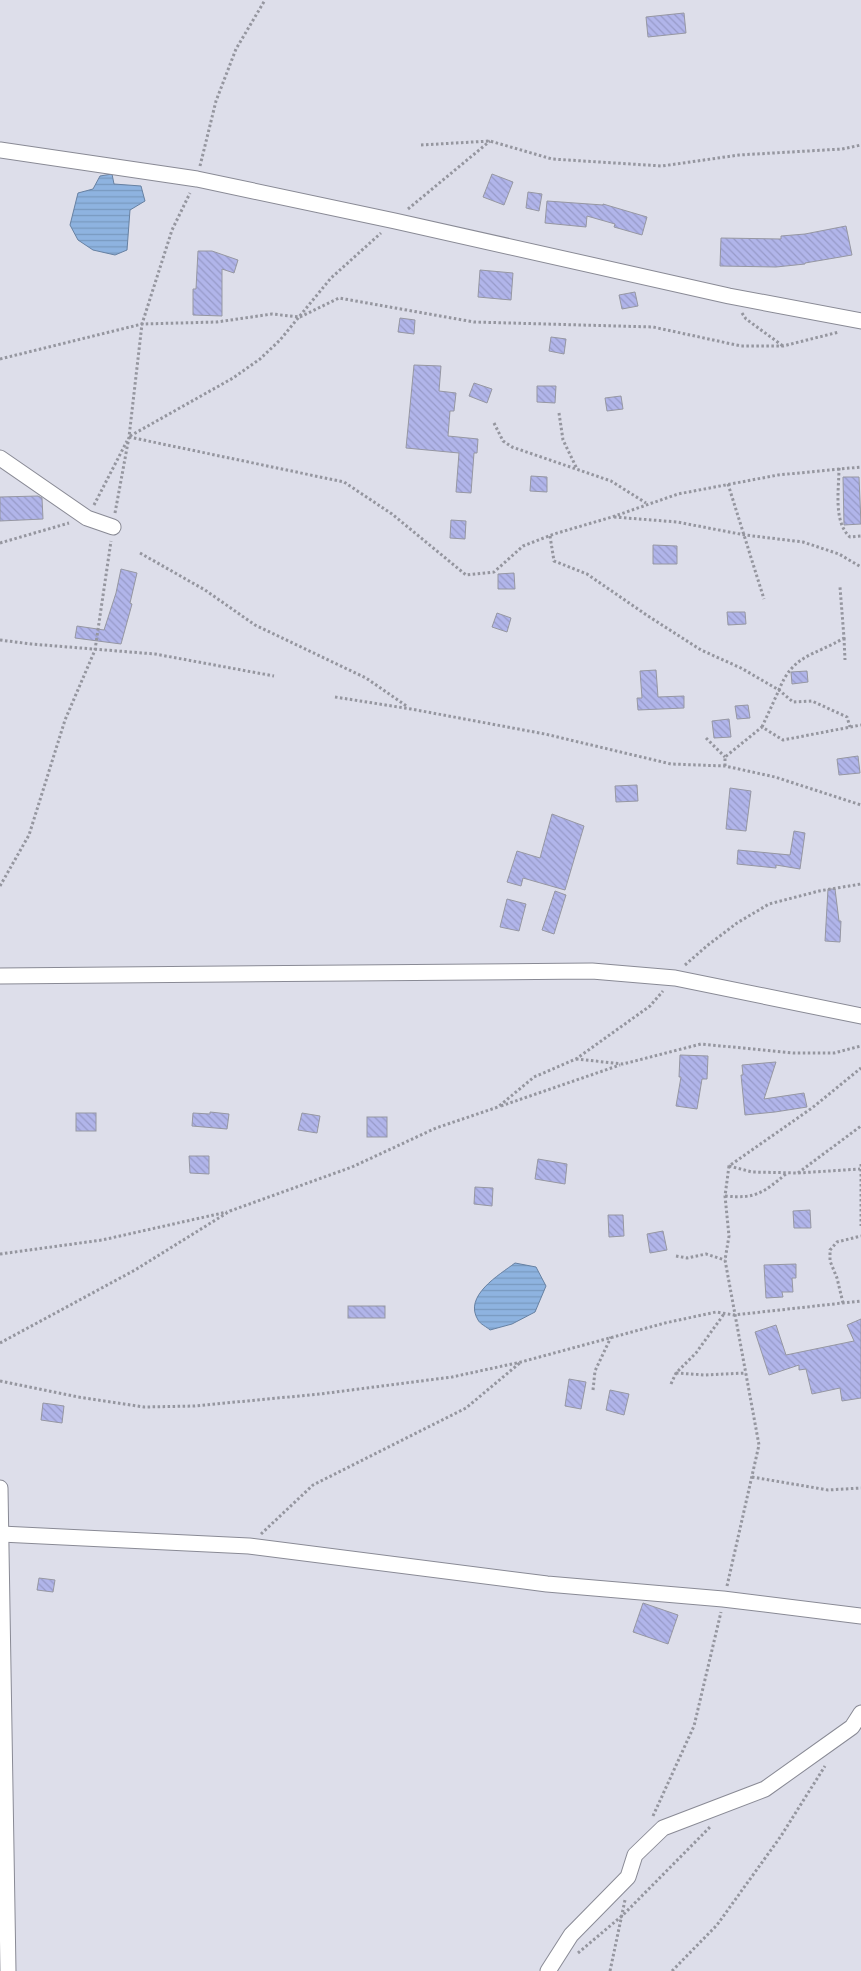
<svg xmlns="http://www.w3.org/2000/svg" width="861" height="1971" viewBox="0 0 861 1971" font-family="Inter,sans-serif">
	<defs>
		<pattern id="water-rules" width="6" height="5" patternUnits="userSpaceOnUse" patternTransform="scale(1.25)"><rect width="6" height="5" fill="#8eb3e0"/><path d="M0 2.5h6" fill="none" stroke="#7999bf"/></pattern>
		<pattern id="building-back-hatch" width="6" height="6" patternUnits="userSpaceOnUse" patternTransform="scale(1.25)"><rect width="6" height="6" fill="#b1b5ea"/><path d="M-1 5l2 2M0 0l6 6M5-1l2 2" fill="none" stroke="#979ac8"/></pattern>
	</defs>
	<rect width="100%" height="100%" fill="#dddeea"/>
	<g fill="url(#water-rules)" stroke="#6781a2">
		<polygon points="112,174 114,184 141,186 145,201 130,210 127,250 115,255 93,250 78,240 70,225 78,193 93,189 100,176"/>
		<path d="M515 1263 536 1267 546 1286 535 1312 512 1324 490 1330C487 1327 480 1324 478 1320 463 1296 499 1275 515 1263Z"/>
	</g>
	<g fill="url(#building-back-hatch)" stroke="#9697a2">
		<polygon points="684,13 686,33 648,37 646,17"/>
		<polygon points="492,174 513,182 504,205 483,197"/>
		<polygon points="528,192 542,194 539,211 526,208"/>
		<polygon points="547,201 603,205 603,204 647,217 642,235 614,227 615,224 587,216 586,227 545,223"/>
		<polygon points="846,226 852,255 805,263 805,264 776,267 720,266 721,238 781,239 781,236 805,234"/>
		<polygon points="198,251 212,251 238,260 234,273 222,269 222,316 193,315 193,289 196,289"/>
		<polygon points="480,270 513,273 511,300 478,297"/>
		<polygon points="635,292 638,306 622,309 619,295"/>
		<polygon points="400,318 415,320 414,334 398,332"/>
		<polygon points="551,337 566,339 564,354 549,351"/>
		<polygon points="414,365 441,366 439,391 456,393 454,411 450,411 448,436 478,439 477,453 474,453 471,493 456,492 459,453 406,448"/>
		<polygon points="474,383 492,389 487,403 469,396"/>
		<polygon points="537,386 556,386 555,403 537,402"/>
		<polygon points="621,396 623,409 607,411 605,398"/>
		<polygon points="531,476 547,477 547,492 530,491"/>
		<polygon points="843,477 859,477 861,524 844,525"/>
		<polygon points="38,496 42,498 43,519 0,521 0,497"/>
		<polygon points="451,520 466,521 465,539 450,538"/>
		<polygon points="653,545 677,546 677,564 653,564"/>
		<polygon points="121,569 137,573 130,603 132,604 121,644 75,638 77,626 104,630 116,593"/>
		<polygon points="514,573 515,589 498,589 498,574"/>
		<polygon points="727,612 745,612 746,624 728,625"/>
		<polygon points="497,613 511,618 507,632 492,627"/>
		<polygon points="656,670 658,697 684,696 684,708 638,710 637,698 642,698 640,671"/>
		<polygon points="807,671 808,682 792,684 791,672"/>
		<polygon points="748,705 750,718 737,719 735,706"/>
		<polygon points="729,719 731,737 714,738 712,721"/>
		<polygon points="858,756 860,773 839,775 837,759"/>
		<polygon points="637,785 638,801 616,802 615,786"/>
		<polygon points="730,788 751,791 746,831 726,829"/>
		<polygon points="552,814 584,826 565,890 523,878 521,886 507,882 517,851 540,858"/>
		<polygon points="794,831 805,833 800,869 776,865 776,868 737,864 738,850 790,855"/>
		<polygon points="828,889 835,889 839,921 841,921 840,942 825,941"/>
		<polygon points="555,891 566,895 554,934 542,930"/>
		<polygon points="507,899 526,904 519,931 500,927"/>
		<polygon points="680,1055 708,1056 707,1079 702,1079 697,1109 676,1106 681,1077 679,1077"/>
		<polygon points="776,1062 764,1099 804,1093 807,1107 775,1112 745,1115 741,1075 743,1075 742,1065"/>
		<polygon points="210,1112 229,1114 227,1129 192,1126 193,1113 210,1114"/>
		<rect x="76" y="1113" width="20" height="18"/>
		<polygon points="302,1113 320,1116 317,1133 298,1130"/>
		<rect x="367" y="1117" width="20" height="20"/>
		<polygon points="189,1156 209,1156 209,1174 190,1173"/>
		<polygon points="538,1159 567,1164 565,1184 535,1179"/>
		<polygon points="475,1187 493,1188 492,1206 474,1204"/>
		<polygon points="810,1210 811,1228 794,1228 793,1211"/>
		<polygon points="608,1215 623,1215 624,1236 609,1237"/>
		<polygon points="663,1231 667,1250 650,1253 647,1234"/>
		<polygon points="796,1264 796,1278 792,1278 793,1292 782,1292 783,1297 766,1298 764,1265"/>
		<rect x="348" y="1306" width="37" height="12"/>
		<polygon points="861,1319 861,1398 842,1401 840,1388 812,1394 806,1369 799,1370 799,1365 769,1375 755,1332 776,1325 786,1355 854,1341 847,1325"/>
		<polygon points="569,1379 586,1382 581,1409 565,1406"/>
		<polygon points="610,1390 629,1394 624,1415 606,1410"/>
		<polygon points="43,1403 64,1406 62,1423 41,1420"/>
		<polygon points="39,1578 55,1580 53,1592 37,1590"/>
		<polygon points="643,1603 678,1615 668,1644 633,1632"/>
	</g>
	<g fill="none" stroke-linecap="round" stroke-linejoin="round">
		<defs>
			<g id="minor">
				<polyline points="0,150 197,179 395,221 729,296 861,321"/>
				<polyline points="0,458 87,518 113,527"/>
				<polyline points="0,976 592,971 675,978 861,1016"/>
				<polyline points="0,1488 8,1971"/>
				<polyline points="1,1534 249,1546 547,1584 723,1599 861,1616"/>
				<polyline points="548,1971 571,1935 628,1877 635,1855 663,1828 765,1789 852,1727 861,1713"/>
			</g>
		</defs>
		<use href="#minor" stroke="#898a95" stroke-width="17"/>
		<g stroke="#95969f" stroke-width="3" stroke-dasharray="2.5 2.5" stroke-linecap="butt">
			<polyline points="421,145 490,141 552,159 662,166 739,155 842,149 861,145"/>
			<polyline points="200,166 216,101 236,49 265,0"/>
			<polyline points="408,209 490,141"/>
			<polyline points="742,313 746,319 783,346"/>
			<polyline points="0,359 142,324 217,322 272,314 300,317 339,298 474,322 653,327 741,346 783,346 839,332"/>
			<polyline points="559,413 563,440 577,469"/>
			<polyline points="494,423 503,441 512,447 611,481 646,503"/>
			<polyline points="130,436 233,378 260,359 280,340 331,278 381,233"/>
			<polyline points="129,437 344,482 392,514 466,575 494,572 523,546 554,534 612,517 678,494 778,475 861,467"/>
			<path d="M839 468C839 489 833 522 850 537L861 536"/>
			<polyline points="728,484 764,599"/>
			<polyline points="94,505 127,441"/>
			<polyline points="115,513 129,437 142,324 172,230 190,193"/>
			<polyline points="614,517 677,522 745,535 803,542 839,554 861,567"/>
			<path d="M550 536 554 561 587 574 648 616 701 650 741 668 779 690C793 654 814 656 844 638L840 587"/>
			<polyline points="0,543 69,523"/>
			<polyline points="140,553 205,590 255,625 366,678 408,707"/>
			<polyline points="844,638 845,660"/>
			<polyline points="0,640 31,644 155,654 274,676"/>
			<polyline points="335,697 411,709 545,734 671,764 725,766 775,777 861,805"/>
			<polyline points="762,727 779,690 793,702 812,701 847,717 850,727"/>
			<polyline points="706,738 725,757"/>
			<polyline points="725,766 725,757 762,727 783,740 861,725"/>
			<polyline points="0,886 29,835 65,720 95,650 111,541"/>
			<polyline points="685,965 708,945 737,923 769,904 819,891 861,884"/>
			<polyline points="576,1059 623,1064 701,1044 794,1053 834,1053 861,1046"/>
			<polyline points="501,1106 620,1065"/>
			<polyline points="861,1164 861,1226"/>
			<polyline points="729,1166 752,1172 798,1173 860,1169"/>
			<polyline points="798,1173 861,1126"/>
			<path d="M725 1196C756 1199 763 1193 787 1173"/>
			<polyline points="0,1254 102,1240 227,1212"/>
			<polyline points="676,1256 687,1258 706,1254 725,1260"/>
			<polyline points="843,1303 837,1278 830,1261 830,1250 837,1242 861,1236"/>
			<polyline points="0,1343 135,1270 230,1211 352,1167 436,1128 498,1107 534,1077 576,1059 650,1006 663,991"/>
			<polyline points="676,1373 705,1375 746,1373"/>
			<polyline points="0,1381 78,1397 144,1407 194,1406 320,1394 452,1377 521,1362 665,1323 716,1312 734,1315 861,1301"/>
			<polyline points="671,1384 676,1373 696,1353 724,1314"/>
			<polyline points="593,1390 595,1371 611,1337"/>
			<polyline points="752,1477 828,1490 861,1488"/>
			<polyline points="261,1534 313,1485 466,1408 521,1362"/>
			<polyline points="727,1586 759,1445 725,1260 729,1236 725,1196 729,1166 812,1108 861,1068"/>
			<polyline points="653,1816 694,1726 721,1612"/>
			<polyline points="578,1953 623,1915 711,1826"/>
			<polyline points="610,1971 625,1900"/>
			<polyline points="672,1971 717,1925 781,1836 825,1766"/>
		</g>
		<use href="#minor" stroke="#fff" stroke-width="15"/>
	</g>
</svg>
